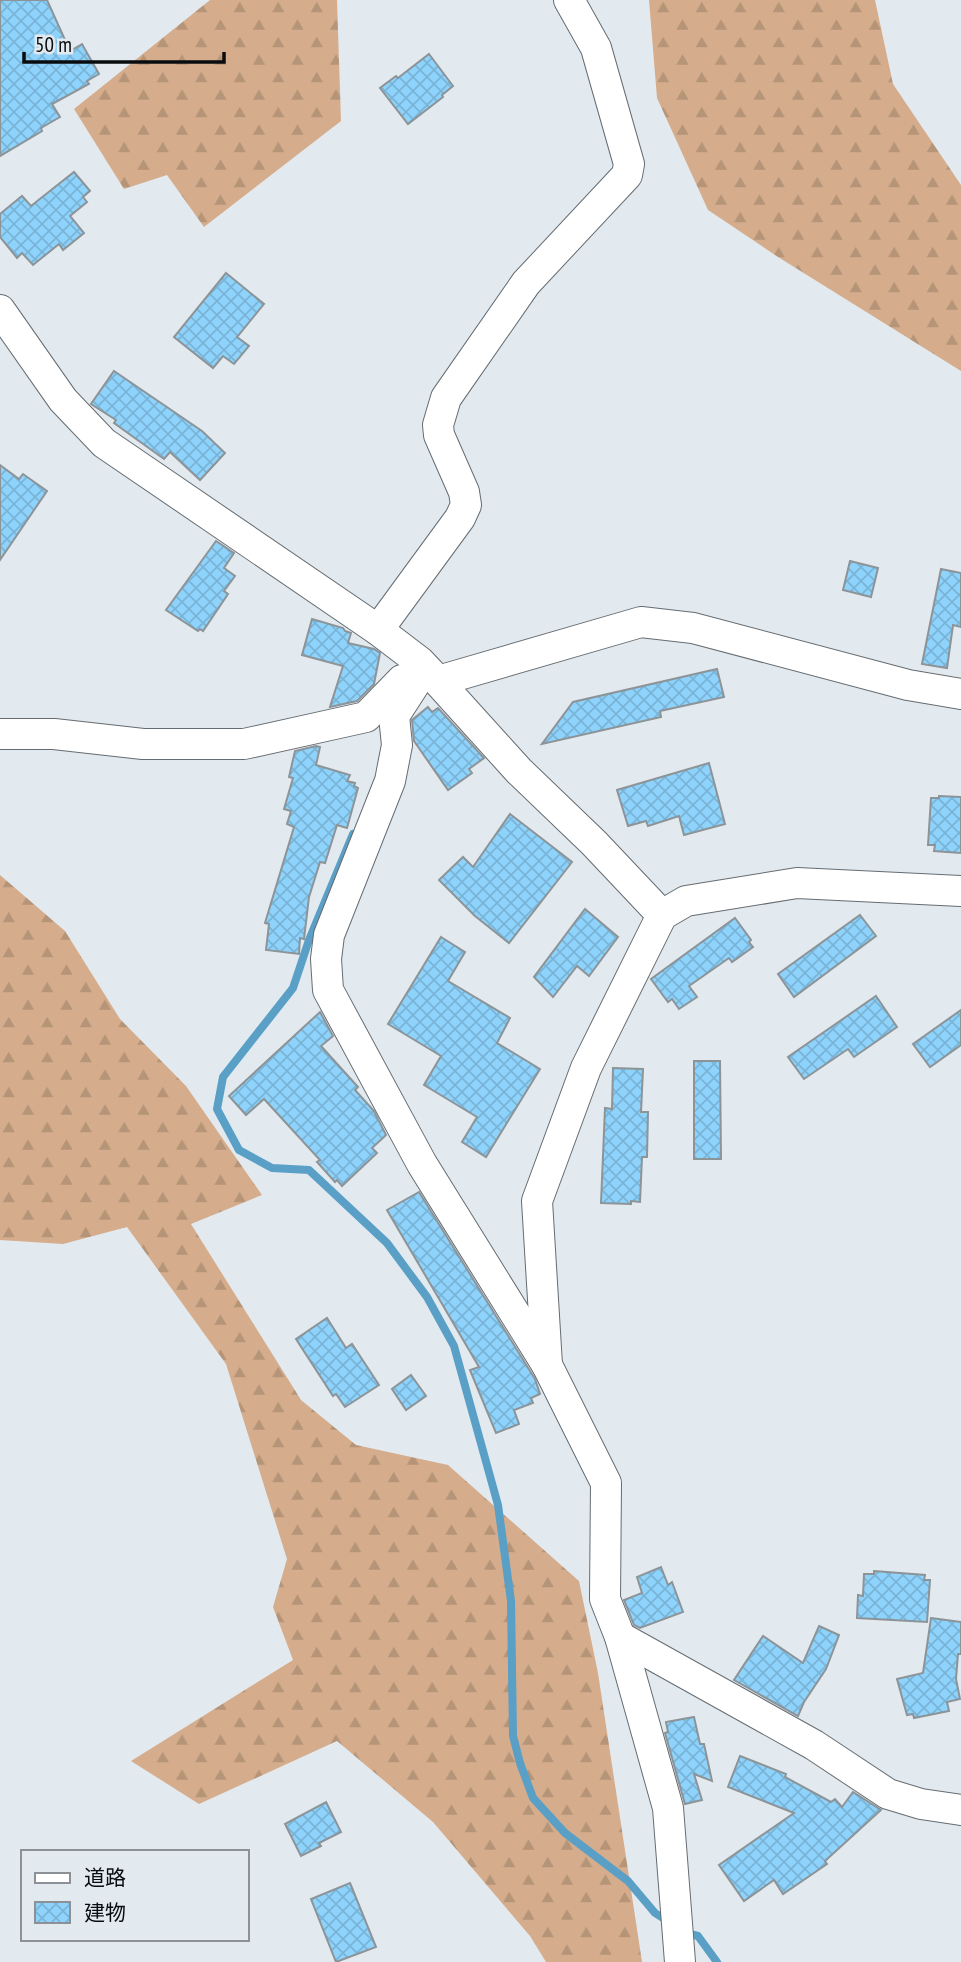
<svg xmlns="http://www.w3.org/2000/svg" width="961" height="1962" viewBox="0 0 961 1962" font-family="'PT Sans Narrow','Noto Sans JP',sans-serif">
	<defs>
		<pattern id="forest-firs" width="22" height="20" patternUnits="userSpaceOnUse" patternTransform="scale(1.75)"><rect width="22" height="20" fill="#d5ad8c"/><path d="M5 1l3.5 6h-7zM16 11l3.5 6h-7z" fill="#b69478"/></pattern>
		<pattern id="building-cross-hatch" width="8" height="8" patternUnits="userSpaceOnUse" patternTransform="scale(1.75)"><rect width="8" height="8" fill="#8ed3fc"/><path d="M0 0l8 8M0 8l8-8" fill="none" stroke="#79b4d7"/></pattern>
	</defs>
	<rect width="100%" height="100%" fill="#e2eaf0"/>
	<!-- forest -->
	<g fill="url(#forest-firs)">
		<polygon points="210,0 337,0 341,121 204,227 167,175 124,189 74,109"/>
		<polygon points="649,0 875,0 893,84 961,185 961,371 778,257 708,210 657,98"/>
		<polygon points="0,875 65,931 120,1019 186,1086 262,1195 191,1224 301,1400 356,1445 448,1465 579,1581 598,1673 642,1962 546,1962 530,1936 433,1822 337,1741 199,1804 131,1761 293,1660 273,1607 287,1559 226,1364 127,1227 63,1244 0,1240"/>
	</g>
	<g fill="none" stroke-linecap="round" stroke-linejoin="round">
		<!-- stream -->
		<g stroke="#5a9fc6" stroke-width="8">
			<polyline points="353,834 309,940 293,988 223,1077 217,1109 239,1150 272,1168 309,1170 387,1243 427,1297 454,1346 498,1505 511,1601 513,1736 520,1763 533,1798 565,1833 628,1881 655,1913 669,1922"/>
			<polyline points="686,1933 698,1936 717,1962"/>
		</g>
	</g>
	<!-- building -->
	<g fill="url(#building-cross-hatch)" stroke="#8c9498" stroke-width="2">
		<polygon points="0,0 47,0 70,51 82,44 99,74 87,81 89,84 52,104 60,117 41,128 42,131 0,156"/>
		<polygon points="429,54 453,86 442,95 443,97 408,124 380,88 396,76 398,78"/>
		<polygon points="74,172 90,191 83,197 87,202 70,216 84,233 63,250 59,244 33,265 22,253 17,258 0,237 0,214 22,196 31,206"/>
		<polygon points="226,273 264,304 237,337 249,346 234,364 223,356 213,368 174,337"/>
		<polygon points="114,371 202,431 225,453 200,480 170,452 164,459 114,423 116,420 91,404"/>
		<polygon points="0,465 19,479 23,474 47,491 0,560"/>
		<polygon points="216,541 234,553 224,568 235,576 224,591 228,594 203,631 200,629 198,631 166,610"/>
		<polygon points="850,561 878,568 871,597 843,590"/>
		<polygon points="941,569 961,573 961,627 953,625 947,668 922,664"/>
		<polygon points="312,619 343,628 345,631 351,633 348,643 374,649 380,653 374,684 357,701 330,707 343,666 302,655"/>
		<polygon points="717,669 724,697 660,711 661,717 542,744 573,702"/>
		<polygon points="428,707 432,712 438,708 484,758 469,769 472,773 448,790 414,741 412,720"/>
		<polygon points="316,746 320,747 316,765 350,775 347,781 355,783 354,786 358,788 347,828 337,825 325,863 320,862 309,897 304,939 300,938 299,954 266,950 269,924 265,923 294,827 287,824 291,811 284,809 293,778 289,777 295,751"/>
		<polygon points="709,763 725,824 684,835 679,816 648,826 646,821 628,826 617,790"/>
		<polygon points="939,796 961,797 961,853 934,851 935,845 928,845 931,798 939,798"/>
		<polygon points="510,814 572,862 509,943 475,916 439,880 463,857 473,867"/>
		<polygon points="585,909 618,937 589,976 577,966 553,997 534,977"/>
		<polygon points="860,915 876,936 794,997 778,974"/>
		<polygon points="735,918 751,940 749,942 753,947 732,962 729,958 689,986 697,997 679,1009 672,999 668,1002 651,979"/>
		<polygon points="441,937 465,952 448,981 510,1018 497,1043 540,1069 486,1157 462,1142 477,1117 424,1085 441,1056 388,1024"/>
		<polygon points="876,996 897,1027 854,1057 848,1049 804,1079 788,1057"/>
		<polygon points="961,1010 961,1045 930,1067 913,1044"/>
		<polygon points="320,1012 333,1036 321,1046 358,1087 355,1090 374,1111 386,1135 372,1148 377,1153 342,1186 337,1180 335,1182 317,1162 320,1160 264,1099 246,1115 229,1096"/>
		<polygon points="694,1061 720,1061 721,1159 694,1159"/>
		<polygon points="613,1068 643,1069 641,1112 648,1112 647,1157 642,1157 640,1202 631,1201 631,1204 601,1203 605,1108 612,1109"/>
		<polygon points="419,1192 535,1379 540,1394 531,1398 533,1403 514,1410 519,1424 496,1433 470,1370 479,1367 387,1210"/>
		<polygon points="327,1318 346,1348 352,1344 379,1385 345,1407 336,1394 333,1396 296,1339"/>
		<polygon points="411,1375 426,1396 406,1410 392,1389"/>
		<polygon points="661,1567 668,1585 672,1582 683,1612 640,1628 634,1625 624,1600 642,1593 637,1577"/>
		<polygon points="874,1571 925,1575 924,1580 930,1580 927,1622 857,1618 858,1595 863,1596 864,1574 874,1574"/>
		<polygon points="931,1618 961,1622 961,1654 958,1654 956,1679 960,1699 947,1702 949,1711 914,1718 913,1714 907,1715 897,1679 923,1673"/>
		<polygon points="819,1626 839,1635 826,1669 804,1702 798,1716 734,1680 763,1636 803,1663"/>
		<polygon points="694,1717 700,1744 704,1744 712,1781 694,1774 702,1800 685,1804 665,1733 668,1732 666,1722"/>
		<polygon points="740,1756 786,1774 785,1777 831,1802 835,1799 842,1807 853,1792 881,1810 825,1861 827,1864 783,1894 774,1880 744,1901 719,1865 794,1813 728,1787"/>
		<polygon points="326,1802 341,1832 319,1843 321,1846 301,1856 285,1824"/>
		<polygon points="350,1883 376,1947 336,1962 311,1899"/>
	</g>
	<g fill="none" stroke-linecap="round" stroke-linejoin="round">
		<defs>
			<g id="minor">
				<polyline points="0,310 63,400 104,443 378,630 420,662 438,681 641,622 693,628 908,685 961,694"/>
				<polyline points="378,630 460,518 466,505 464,492 439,435 438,425 446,398 526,283 627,175 629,164 596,48 569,0"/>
				<polyline points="425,668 394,716 397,745 390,781 329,935 326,959 328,990 422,1164 547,1365 606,1483 605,1599 620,1637 668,1808 680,1962"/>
				<polyline points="434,677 519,771 594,843 662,915"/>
				<polyline points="0,734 54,734 143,744 244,744 366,717 402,680"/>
				<polyline points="547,1365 537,1201 586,1068 662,915 686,901 797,883 961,891"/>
				<polyline points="620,1637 814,1745 888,1794 921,1804 961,1810"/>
			</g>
		</defs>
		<!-- minor casing -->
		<use href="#minor" stroke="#656c71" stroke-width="32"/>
		<!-- minor -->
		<use href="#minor" stroke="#fff" stroke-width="30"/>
	</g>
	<!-- legend -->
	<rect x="21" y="1850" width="228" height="91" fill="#e2eaf0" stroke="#8b9196" stroke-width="2"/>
	<rect x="35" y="1873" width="35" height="10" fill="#ffffff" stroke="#8b9196" stroke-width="2"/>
	<text x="84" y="1885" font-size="21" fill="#090c0e">道路</text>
	<rect x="35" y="1902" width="35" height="21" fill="url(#building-cross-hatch)" stroke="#8b9196" stroke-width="2"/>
	<text x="84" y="1920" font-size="21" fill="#090c0e">建物</text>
	<!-- scale -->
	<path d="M24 52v10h200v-10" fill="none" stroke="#090c0e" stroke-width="3.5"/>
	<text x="35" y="52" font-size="21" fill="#090c0e" stroke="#e2eaf0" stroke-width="5" paint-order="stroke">50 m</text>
</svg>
